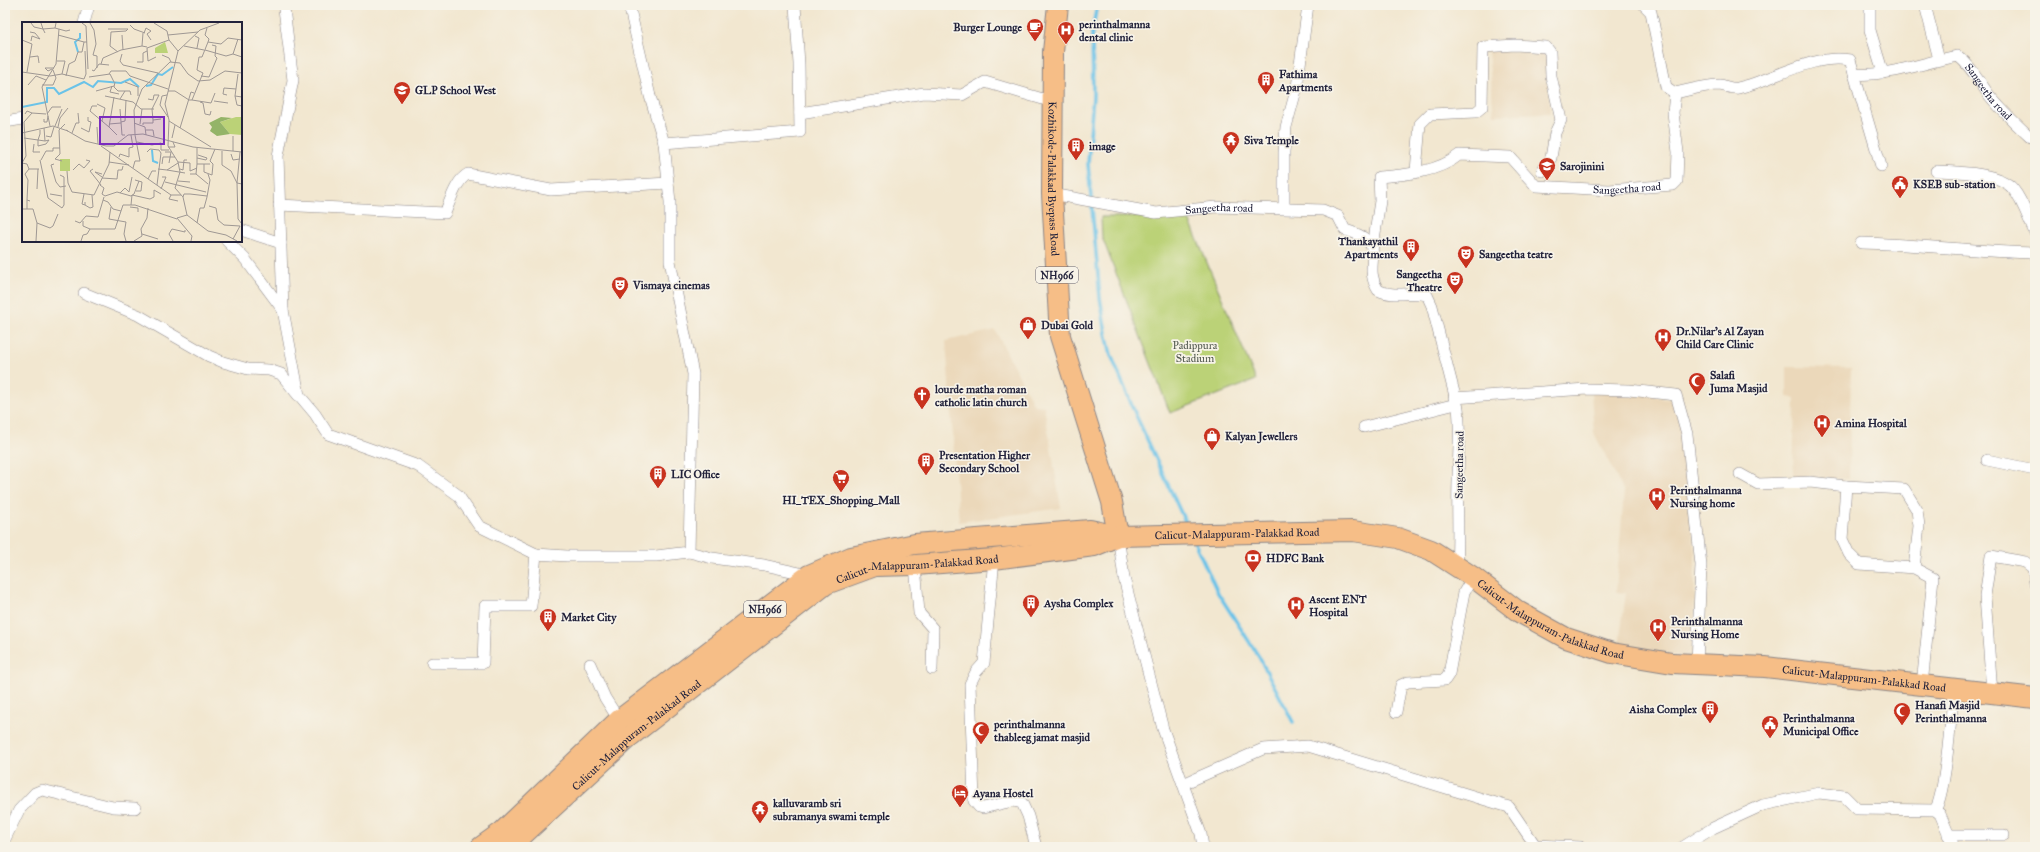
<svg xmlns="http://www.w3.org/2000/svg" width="2040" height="852" viewBox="0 0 2040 852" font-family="'IM FELL Great Primer',serif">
	<rect width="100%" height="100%" fill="#f7f3e8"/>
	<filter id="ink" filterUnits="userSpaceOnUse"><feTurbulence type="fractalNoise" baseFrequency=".025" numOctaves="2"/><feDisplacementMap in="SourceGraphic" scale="8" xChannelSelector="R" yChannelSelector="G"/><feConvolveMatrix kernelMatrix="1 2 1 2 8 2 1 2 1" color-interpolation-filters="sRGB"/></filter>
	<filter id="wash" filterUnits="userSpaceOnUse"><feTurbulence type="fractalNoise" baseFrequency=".012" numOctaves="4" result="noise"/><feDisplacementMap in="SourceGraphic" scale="16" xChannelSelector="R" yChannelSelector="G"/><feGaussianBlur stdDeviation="0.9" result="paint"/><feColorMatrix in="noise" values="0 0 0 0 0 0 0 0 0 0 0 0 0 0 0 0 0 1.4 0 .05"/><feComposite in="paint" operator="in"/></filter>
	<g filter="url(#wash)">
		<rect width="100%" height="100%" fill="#f2e7d0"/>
		<!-- built -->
		<g fill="#ebd8ba">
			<polygon points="1488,49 1548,55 1550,113 1494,115"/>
			<polygon points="995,330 1034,405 1044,406 1061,508 959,522 946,341"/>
			<polygon points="1787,367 1851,368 1849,479 1793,478 1795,398 1787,397"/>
			<polygon points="1591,392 1648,394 1665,399 1675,400 1686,435 1695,558 1694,659 1619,645 1626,593 1616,592 1624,492 1594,433"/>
		</g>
		<!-- green -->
		<polygon fill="#bbd277" stroke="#6e7a59" points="1101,217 1188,217 1256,380 1170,413 1102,237"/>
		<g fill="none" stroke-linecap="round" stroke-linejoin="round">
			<!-- stream -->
			<g stroke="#6bc3e8" stroke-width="3.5">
				<polyline points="1097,5 1092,32 1093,95 1088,164 1100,297 1106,333 1111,355 1135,413 1188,528"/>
				<polyline points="1194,541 1218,593 1259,657 1293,722"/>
			</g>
		</g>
	</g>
	<g filter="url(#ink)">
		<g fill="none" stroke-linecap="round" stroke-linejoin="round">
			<defs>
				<g id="street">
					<polyline points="285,5 284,9 293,80 278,156 283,310 299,395 315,414 328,434 418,466 458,495 479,526 536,554"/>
					<polyline points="629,5 650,96 664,143"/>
					<polyline points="795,5 799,64 800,132 664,143 670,202 670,261 693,374 689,552 712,558 764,565 809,575"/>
					<polyline points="1644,5 1651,12 1666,87 1675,93"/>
					<polyline points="1870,5 1870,30 1883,73"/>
					<polyline points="1925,5 1939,59"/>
					<polyline points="84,23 89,5"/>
					<path id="s1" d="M1854,74C1889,77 1924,62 1958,56C1971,66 1979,81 1989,95C2001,110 2016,124 2030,137L2035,136"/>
					<path d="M1675,93C1689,90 1705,85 1720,85C1726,86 1732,89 1738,88C1772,81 1813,53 1850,60L1881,166"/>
					<polyline points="800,113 924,93 962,95 985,82 1053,102"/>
					<polyline points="5,122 23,119"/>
					<polyline points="1416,171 1420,124 1430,114 1476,112 1482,107 1483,47 1515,45 1546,47 1550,52 1551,76 1561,120 1555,133 1551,158 1542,171"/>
					<path d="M1936,171C1956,172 1999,172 2013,189C2023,201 2028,218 2035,233"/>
					<path id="s2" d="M1052,194L1156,213L1216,207L1323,210L1338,216L1345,230C1393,243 1360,262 1378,290C1393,298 1411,291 1427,295L1432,306L1458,408C1461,432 1458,456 1458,481C1457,510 1459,538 1457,567"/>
					<path d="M279,205L445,213C450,202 456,180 468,174L551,190L668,183"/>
					<polyline points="1284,208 1284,152 1286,127 1297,87 1308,5"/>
					<polyline points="241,230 281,243"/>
					<polyline points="227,241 245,259 283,310"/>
					<path d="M1861,243C1919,244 1977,252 2035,253"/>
					<path id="s3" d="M1373,246L1380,201L1379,177C1405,175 1439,172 1459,155L1510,157L1536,186L1609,190L1673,185L1677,181L1678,152L1673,113L1675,93"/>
					<polyline points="84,293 138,315 209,356 223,362 248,369 269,370 281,374 298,395"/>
					<polyline points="1454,398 1587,389 1629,390 1676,395 1687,434 1701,565 1697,664"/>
					<polyline points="1364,427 1456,404"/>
					<polyline points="1987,460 2035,470"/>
					<polyline points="1740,474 1758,484 1810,482 1846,486"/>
					<polyline points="1118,536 1124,578 1163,729 1201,834 1203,847"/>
					<polyline points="994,559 984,663 976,672 970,684 974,801 979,807 983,808 1013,801 1022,803 1028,816 1036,847"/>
					<polyline points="915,565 919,613 933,629 932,669"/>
					<polyline points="1914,568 1919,526 1917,510 1904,489 1846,486 1842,539 1849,554 1859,564 1914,568 1933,578 1922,685"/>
					<polyline points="432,663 483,663 485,606 531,606 536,554 567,556 656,556 689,552"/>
					<polyline points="590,664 605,698 619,720"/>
					<polyline points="1992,693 1985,596 1991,556 2025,562 2033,568 2035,583"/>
					<polyline points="1396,712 1401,685 1408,682 1445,680 1449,674 1464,592 1473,577"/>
					<polyline points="1183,784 1263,749 1308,746 1509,807 1535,845 1581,847"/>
					<path d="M1935,810C1946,794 1951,713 1954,689"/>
					<polyline points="1948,835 2004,835"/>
					<polyline points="5,839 19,810 35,793 42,790 113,807 135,808"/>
					<polyline points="1683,847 1713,828 1763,805 1819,793 1844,796 1857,809 1935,810 1940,814 1954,847"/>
				</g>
				<g id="highway">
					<path id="s4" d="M1058,5L1053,52L1052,194L1060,336L1112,502L1118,536"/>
					<polyline points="481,847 502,832 619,720 809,575 851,557 915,544 1090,530 1118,536"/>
					<path id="s5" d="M506,847L524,834L629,737L826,584L875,566L915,565L994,559L1094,546L1118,536L1353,531L1398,538L1431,550L1473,577L1519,612L1566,638L1612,653L1672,663L1765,667L2035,698"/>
				</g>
			</defs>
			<!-- street casing -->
			<use href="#street" stroke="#8a8486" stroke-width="12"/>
			<!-- highway casing -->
			<use href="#highway" stroke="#8a8486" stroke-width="22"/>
			<!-- street -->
			<use href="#street" stroke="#fff" stroke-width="11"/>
			<!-- highway -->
			<use href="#highway" stroke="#f6be87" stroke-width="20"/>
		</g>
	</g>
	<!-- icons -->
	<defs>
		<symbol id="cafe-pin" viewBox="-11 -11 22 30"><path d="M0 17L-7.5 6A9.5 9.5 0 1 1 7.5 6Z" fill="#c8321e" stroke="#f7f3e8"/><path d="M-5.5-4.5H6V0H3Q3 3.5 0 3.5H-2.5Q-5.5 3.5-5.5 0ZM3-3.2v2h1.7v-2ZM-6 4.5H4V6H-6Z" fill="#fff"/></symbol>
		<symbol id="hospital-pin" viewBox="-11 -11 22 30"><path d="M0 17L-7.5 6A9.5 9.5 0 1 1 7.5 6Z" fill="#c8321e" stroke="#f7f3e8"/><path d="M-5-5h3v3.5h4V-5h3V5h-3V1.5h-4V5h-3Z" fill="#fff"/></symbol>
		<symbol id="building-pin" viewBox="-11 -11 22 30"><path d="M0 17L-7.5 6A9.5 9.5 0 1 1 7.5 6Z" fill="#c8321e" stroke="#f7f3e8"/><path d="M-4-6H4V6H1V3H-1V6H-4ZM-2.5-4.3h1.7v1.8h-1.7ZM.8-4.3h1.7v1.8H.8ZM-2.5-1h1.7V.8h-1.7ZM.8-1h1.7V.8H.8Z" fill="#fff"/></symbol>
		<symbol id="school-pin" viewBox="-11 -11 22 30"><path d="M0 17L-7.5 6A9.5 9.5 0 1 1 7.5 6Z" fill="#c8321e" stroke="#f7f3e8"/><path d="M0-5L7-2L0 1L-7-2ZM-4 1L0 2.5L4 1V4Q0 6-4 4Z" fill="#fff"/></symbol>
		<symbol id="temple-pin" viewBox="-11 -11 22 30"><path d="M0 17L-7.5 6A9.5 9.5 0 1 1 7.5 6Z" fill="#c8321e" stroke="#f7f3e8"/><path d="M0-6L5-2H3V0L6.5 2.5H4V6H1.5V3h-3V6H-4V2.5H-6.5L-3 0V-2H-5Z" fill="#fff"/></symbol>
		<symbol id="civic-pin" viewBox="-11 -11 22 30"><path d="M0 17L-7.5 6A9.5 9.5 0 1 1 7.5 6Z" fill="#c8321e" stroke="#f7f3e8"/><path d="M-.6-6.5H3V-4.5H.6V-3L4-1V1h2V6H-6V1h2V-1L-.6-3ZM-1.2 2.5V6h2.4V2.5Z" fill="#fff"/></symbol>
		<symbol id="theatre-pin" viewBox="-11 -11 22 30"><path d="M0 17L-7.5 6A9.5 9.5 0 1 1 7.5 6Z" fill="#c8321e" stroke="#f7f3e8"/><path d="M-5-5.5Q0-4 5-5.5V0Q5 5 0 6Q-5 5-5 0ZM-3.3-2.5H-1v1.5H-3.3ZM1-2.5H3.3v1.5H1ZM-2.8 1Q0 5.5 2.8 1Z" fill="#fff"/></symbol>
		<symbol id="shop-pin" viewBox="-11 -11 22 30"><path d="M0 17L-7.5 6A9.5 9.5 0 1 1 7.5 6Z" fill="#c8321e" stroke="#f7f3e8"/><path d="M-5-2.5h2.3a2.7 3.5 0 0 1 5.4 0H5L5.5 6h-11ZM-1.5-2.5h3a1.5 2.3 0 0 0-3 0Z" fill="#fff"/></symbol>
		<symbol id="mosque-pin" viewBox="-11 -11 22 30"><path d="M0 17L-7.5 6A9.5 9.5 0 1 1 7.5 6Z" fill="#c8321e" stroke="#f7f3e8"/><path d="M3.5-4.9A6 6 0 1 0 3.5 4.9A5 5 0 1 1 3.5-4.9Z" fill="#fff"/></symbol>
		<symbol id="church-pin" viewBox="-11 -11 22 30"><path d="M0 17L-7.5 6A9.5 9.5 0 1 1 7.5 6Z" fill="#c8321e" stroke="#f7f3e8"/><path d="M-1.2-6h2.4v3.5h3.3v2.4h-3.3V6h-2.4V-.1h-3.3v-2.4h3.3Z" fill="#fff"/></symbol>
		<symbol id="supermarket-pin" viewBox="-11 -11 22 30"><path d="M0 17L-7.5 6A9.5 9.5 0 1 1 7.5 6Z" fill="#c8321e" stroke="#f7f3e8"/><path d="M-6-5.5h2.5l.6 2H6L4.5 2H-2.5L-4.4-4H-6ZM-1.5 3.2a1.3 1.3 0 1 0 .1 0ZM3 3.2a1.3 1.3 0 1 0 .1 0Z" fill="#fff"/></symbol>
		<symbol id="bank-pin" viewBox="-11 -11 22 30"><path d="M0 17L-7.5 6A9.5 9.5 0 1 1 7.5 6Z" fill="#c8321e" stroke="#f7f3e8"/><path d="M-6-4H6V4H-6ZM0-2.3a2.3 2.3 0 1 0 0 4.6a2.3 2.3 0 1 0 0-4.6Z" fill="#fff"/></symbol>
		<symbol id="hotel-pin" viewBox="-11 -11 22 30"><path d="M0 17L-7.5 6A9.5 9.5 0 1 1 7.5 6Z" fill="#c8321e" stroke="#f7f3e8"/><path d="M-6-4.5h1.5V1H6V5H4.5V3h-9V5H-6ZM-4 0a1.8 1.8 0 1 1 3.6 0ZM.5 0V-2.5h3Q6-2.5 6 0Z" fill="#fff"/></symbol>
	</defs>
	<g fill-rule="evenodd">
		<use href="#cafe-pin" x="1025" y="17" width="20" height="27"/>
		<use href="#hospital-pin" x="1056" y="20" width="20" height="27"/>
		<use href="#building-pin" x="1256" y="70" width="20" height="27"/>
		<use href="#school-pin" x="392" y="80" width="20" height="27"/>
		<use href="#temple-pin" x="1221" y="130" width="20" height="27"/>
		<use href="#building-pin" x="1066" y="136" width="20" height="27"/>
		<use href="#school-pin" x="1537" y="156" width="20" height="27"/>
		<use href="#civic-pin" x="1890" y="174" width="20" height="27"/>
		<use href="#building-pin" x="1401" y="237" width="20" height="27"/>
		<use href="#theatre-pin" x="1456" y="244" width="20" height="27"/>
		<use href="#theatre-pin" x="1445" y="270" width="20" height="27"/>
		<use href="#theatre-pin" x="610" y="275" width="20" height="27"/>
		<use href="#shop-pin" x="1018" y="315" width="20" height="27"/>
		<use href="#hospital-pin" x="1653" y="327" width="20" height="27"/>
		<use href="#mosque-pin" x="1687" y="371" width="20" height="27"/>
		<use href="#church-pin" x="912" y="385" width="20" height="27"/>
		<use href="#hospital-pin" x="1812" y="413" width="20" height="27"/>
		<use href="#shop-pin" x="1202" y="426" width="20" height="27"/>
		<use href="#building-pin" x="916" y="451" width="20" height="27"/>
		<use href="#building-pin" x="648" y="464" width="20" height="27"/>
		<use href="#supermarket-pin" x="831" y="468" width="20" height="27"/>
		<use href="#hospital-pin" x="1647" y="486" width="20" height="27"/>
		<use href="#bank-pin" x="1243" y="548" width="20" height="27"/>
		<use href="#building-pin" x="1021" y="593" width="20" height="27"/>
		<use href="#hospital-pin" x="1286" y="595" width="20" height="27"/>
		<use href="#building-pin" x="538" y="607" width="20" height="27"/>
		<use href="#hospital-pin" x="1648" y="617" width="20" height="27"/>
		<use href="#building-pin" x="1700" y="699" width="20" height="27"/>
		<use href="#mosque-pin" x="1892" y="701" width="20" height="27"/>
		<use href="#civic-pin" x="1760" y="714" width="20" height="27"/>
		<use href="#mosque-pin" x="971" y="720" width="20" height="27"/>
		<use href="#hotel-pin" x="950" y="783" width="20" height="27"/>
		<use href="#temple-pin" x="750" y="799" width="20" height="27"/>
	</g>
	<g text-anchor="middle" stroke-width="3.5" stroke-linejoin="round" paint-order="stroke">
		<!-- shield labels -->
		<g fill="#f7f3e8" stroke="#62616f" stroke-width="1">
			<rect x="1036" y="267" width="42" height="16" rx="3"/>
			<rect x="744" y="601" width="42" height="16" rx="3"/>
		</g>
		<g font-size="10" font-weight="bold" fill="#22223b">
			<text x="1057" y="279">NH966</text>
			<text x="765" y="613">NH966</text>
		</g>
		<!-- poi labels -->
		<g font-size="11" font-weight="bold" fill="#22223b" stroke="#f7f3e8" text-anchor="start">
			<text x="1079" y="28">perinthalmanna<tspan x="1079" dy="13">dental clinic</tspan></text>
			<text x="1022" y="31" text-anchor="end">Burger Lounge</text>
			<text x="1279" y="78">Fathima<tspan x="1279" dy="13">Apartments</tspan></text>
			<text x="415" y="94">GLP School West</text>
			<text x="1244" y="144">Siva Temple</text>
			<text x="1089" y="150">image</text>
			<text x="1560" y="170">Sarojinini</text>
			<text x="1913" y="188">KSEB sub-station</text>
			<text x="1398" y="245" text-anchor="end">Thankayathil<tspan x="1398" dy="13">Apartments</tspan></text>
			<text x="1479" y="258">Sangeetha teatre</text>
			<text x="1442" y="278" text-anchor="end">Sangeetha<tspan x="1442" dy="13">Theatre</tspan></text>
			<text x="633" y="289">Vismaya cinemas</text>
			<text x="1041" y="329">Dubai Gold</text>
			<text x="1676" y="335">Dr.Nilar's Al Zayan<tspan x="1676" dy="13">Child Care Clinic</tspan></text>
			<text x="1710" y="379">Salafi<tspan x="1710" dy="13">Juma Masjid</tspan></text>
			<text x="935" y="393">lourde matha roman<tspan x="935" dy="13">catholic latin church</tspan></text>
			<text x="1835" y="427">Amina Hospital</text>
			<text x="1225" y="440">Kalyan Jewellers</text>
			<text x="939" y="459">Presentation Higher<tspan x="939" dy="13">Secondary School</tspan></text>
			<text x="671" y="478">LIC Office</text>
			<text x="1670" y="494">Perinthalmanna<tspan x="1670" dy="13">Nursing home</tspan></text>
			<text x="841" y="504" text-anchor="middle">HI_TEX_Shopping_Mall</text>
			<text x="1266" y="562">HDFC Bank</text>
			<text x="1309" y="603">Ascent ENT<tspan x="1309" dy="13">Hospital</tspan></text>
			<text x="1044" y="607">Aysha Complex</text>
			<text x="561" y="621">Market City</text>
			<text x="1671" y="625">Perinthalmanna<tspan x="1671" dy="13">Nursing Home</tspan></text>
			<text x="1915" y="709">Hanafi Masjid<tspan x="1915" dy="13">Perinthalmanna</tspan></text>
			<text x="1697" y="713" text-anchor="end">Aisha Complex</text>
			<text x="1783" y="722">Perinthalmanna<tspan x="1783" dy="13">Municipal Office</tspan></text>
			<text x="994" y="728">perinthalmanna<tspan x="994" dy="13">thableeg jamat masjid</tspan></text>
			<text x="973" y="797">Ayana Hostel</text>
			<text x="773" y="807">kalluvaramb sri<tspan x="773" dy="13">subramanya swami temple</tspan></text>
		</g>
		<!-- street labels -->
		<g font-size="11" fill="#22223b" stroke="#f7f3e8">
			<text dy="4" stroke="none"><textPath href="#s1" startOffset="153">Sangeetha road</textPath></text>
			<text dy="4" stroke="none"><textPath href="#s4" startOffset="174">Kozhikode-Palakkad Byepass Road</textPath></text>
			<text dy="4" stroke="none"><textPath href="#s3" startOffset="335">Sangeetha road</textPath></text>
			<text dy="4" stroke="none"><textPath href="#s2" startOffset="169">Sangeetha road</textPath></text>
			<text transform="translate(1459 465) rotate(-89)" y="4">Sangeetha road</text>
			<text dy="4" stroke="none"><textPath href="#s5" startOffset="832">Calicut-Malappuram-Palakkad Road</textPath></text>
			<text dy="4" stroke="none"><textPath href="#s5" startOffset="508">Calicut-Malappuram-Palakkad Road</textPath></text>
			<text dy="4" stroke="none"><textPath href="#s5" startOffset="1168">Calicut-Malappuram-Palakkad Road</textPath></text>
			<text dy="4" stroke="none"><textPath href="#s5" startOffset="1492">Calicut-Malappuram-Palakkad Road</textPath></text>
			<text dy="4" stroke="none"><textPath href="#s5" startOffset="172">Calicut-Malappuram-Palakkad Road</textPath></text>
		</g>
		<!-- park labels -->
		<g font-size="11" fill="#50574d" stroke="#f7f3e8">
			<text x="1195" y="349">Padippura<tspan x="1195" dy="13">Stadium</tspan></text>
		</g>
	</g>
	<!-- overview -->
	<g transform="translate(22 22)">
		<rect width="220" height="220" fill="#f2e7d0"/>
		<path d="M143,20L146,31H133V26ZM214,95H220V113L208,112L198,100ZM38,137H48V149H38Z" fill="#bbd277"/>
		<path d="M199,95L210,96L198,100L208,112L195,114L188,109L190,105L187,101Z" fill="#94b468"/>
		<path fill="none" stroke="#6bc3e8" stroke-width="2" d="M56,30L53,20L58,16V11M124,64L129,63L136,52L140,53L151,45M0,85L25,80V66H32L37,72L62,60L71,65L76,59L99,61L108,57L117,65M130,128L131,139L136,141"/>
		<path fill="none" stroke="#9f9894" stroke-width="1" d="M9,1L12,5L21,7L23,11M19,1L21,7L33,6M34,1L33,6L44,9L48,8M60,1L64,4L66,47M68,1L72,8L74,22L71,33L75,34V46M132,1L145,9L147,18L156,29L143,82L147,98L146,124L156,140L158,150L153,166L161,175L165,193M108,3L112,7L123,11M185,6L183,13L187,17L186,20M86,7H106L104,9L89,10L88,24L96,30M8,10L13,11L18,17L10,14L9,19M121,11L120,24L125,25M122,11L124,6L129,9L125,12L129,18M36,13L62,20M100,13L101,28M146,13L176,10M173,14L177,16L175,26M216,17L211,32L220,35M0,18L10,22L5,50M162,24L182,28M183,28L204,34L211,32M156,29L178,8L197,1M100,32L98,39L101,43L136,51M140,33L147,36L149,40M8,35L16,34L17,41M134,35L126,39L125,26L147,18M35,39H43L40,52M115,40H121V31L125,29M79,42L81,36L99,28L120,24M30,47L26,49L23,46H32M70,48L72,49L77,42L87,43M0,50L28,54L40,52L62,57L64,52L63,29M87,52L89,49H104L108,54L146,67M44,54L47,42L53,39L56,30H60L62,20H65M179,54L187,55L195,36L193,34L194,24L190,23M67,55L88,52L92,60M93,60L92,65L96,69H103M103,60L116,65V74M6,63L14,54L24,58M20,63H31L34,56L31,48M90,64L88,70L97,72M74,69L92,64M146,69H153L167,78M145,73L140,74L138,83L146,95M205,73L201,72L202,66L214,67M83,74L111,80L119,87H132M213,74L216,52M92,75L87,105L95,113M220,75L213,74L215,83L220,84M98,77L103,69H108L109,73M126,77L131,78L132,73H137L130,87L131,98M167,78H170L181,51L175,48L177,35H180L186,20L199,22L206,16L220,18M170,78L189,81L193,71M192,79L206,81M178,80L181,81L183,92L188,93L189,89M75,82L83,86L80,99M75,84H70L68,89L87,105M98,87L99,100M10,91L24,92M25,92L30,85H39M22,97V100H25L26,94M147,99L189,125M112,101L123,105L124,113M87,102L99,101M118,102L120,87M121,103V101H131V98L139,97M28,104L20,65L34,42L37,7M33,104L40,87M36,105L38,96L46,86M75,105L76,122M22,106L23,119M59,106L67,110L69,100L66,99V95M158,106L169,70L172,71M44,108L63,119L84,124H92L106,113L121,112L171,125L220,130M124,108H131L132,114M0,111L31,104L46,109M50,111L54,101H57L56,91M113,112L112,88L120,67L148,40L158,41L166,52L176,59L188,58L203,49L220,51M103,113H100L99,100L103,99L104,78M24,114L29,115L32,105M2,116L23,119L27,118L24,122L16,124V118L18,112V108M150,116L153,103M115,120L130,123L139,121V128H147M12,122L11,130H18M79,124L149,173H159M146,125H153L151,120M175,126V136L184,138L185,136L176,133M200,129V143L209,149L215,161L216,197L220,202M211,129V114M125,130L128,127L137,128M143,130H149L147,141M218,130L215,161L220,162M209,132L211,138L218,137M97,135L98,132L107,135V126L111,125L109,113M175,136V142H188M18,138L26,176L40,186L42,183V155L38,153M19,138L24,129H31V126H38M40,139L33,137L38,132L37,108L43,102M87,140L107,143M156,140L168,141V149L175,146M0,141L4,134L2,100L10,91L5,89L3,92M0,141L5,142L7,147H17M32,142L29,143L34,160L38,165L44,164M140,142L141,135H153M182,142V150L190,153L191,142L188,139L193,127M111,146L113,139H118L113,113M71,147L68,149L79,163M136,147L145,148L156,141M158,147L161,148L162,138H165M51,148L57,142L62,146L68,139L64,138M145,148L163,151M45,149L46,161L50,170L72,173L87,142L88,130M80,152L73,150L80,155M168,152H174L175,142M174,152L186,162M80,156L95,157L96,148H100L101,144M126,157L130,149H134M113,158L120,160L119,169H114M156,159L168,160M143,160L184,170M78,163L82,166L80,172L83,174L95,170L109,174L112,172L117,159M135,163L139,131L137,128M15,167L16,147M139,167L144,155H140M98,171L103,166L107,170L110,155M28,172L40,174M62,172L60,182L63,183M149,173L147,177L156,179M161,175L162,172H168L185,174M5,178L6,158L3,152L7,147M81,178L86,180L91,187L99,189M63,180V183L68,186L71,185L70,173M109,183L110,173L128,177L132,175V168L139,172M187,184L194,186L196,198L202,203L218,204M89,185L87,197L104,200L102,212L104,219M108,185L116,186V190M0,187H11L15,201L28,206L31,204L36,192M5,187V178L8,179M165,193L186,209L204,213L215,219M165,193L155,196L170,214L169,219M53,199L58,201L64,194L76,195L82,175M61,199V204L68,207M175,201L178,186H182L185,175L188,158L186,152M120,212L136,217M211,217L218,204M14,219L15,201M59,219L61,213L65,212L68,207H93L101,183H113L155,197M112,219L120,214L119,207L125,196L126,186M151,219L147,212L150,207L163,210V208"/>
		<path fill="#7b2cbf" fill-opacity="0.15" stroke="#7b2cbf" stroke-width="2" d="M78,95H142V122H78Z"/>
		<rect width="220" height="220" fill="none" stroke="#22223b" stroke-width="2"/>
	</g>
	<!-- margin -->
	<rect width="2040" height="852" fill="none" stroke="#f7f3e8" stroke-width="20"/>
</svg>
